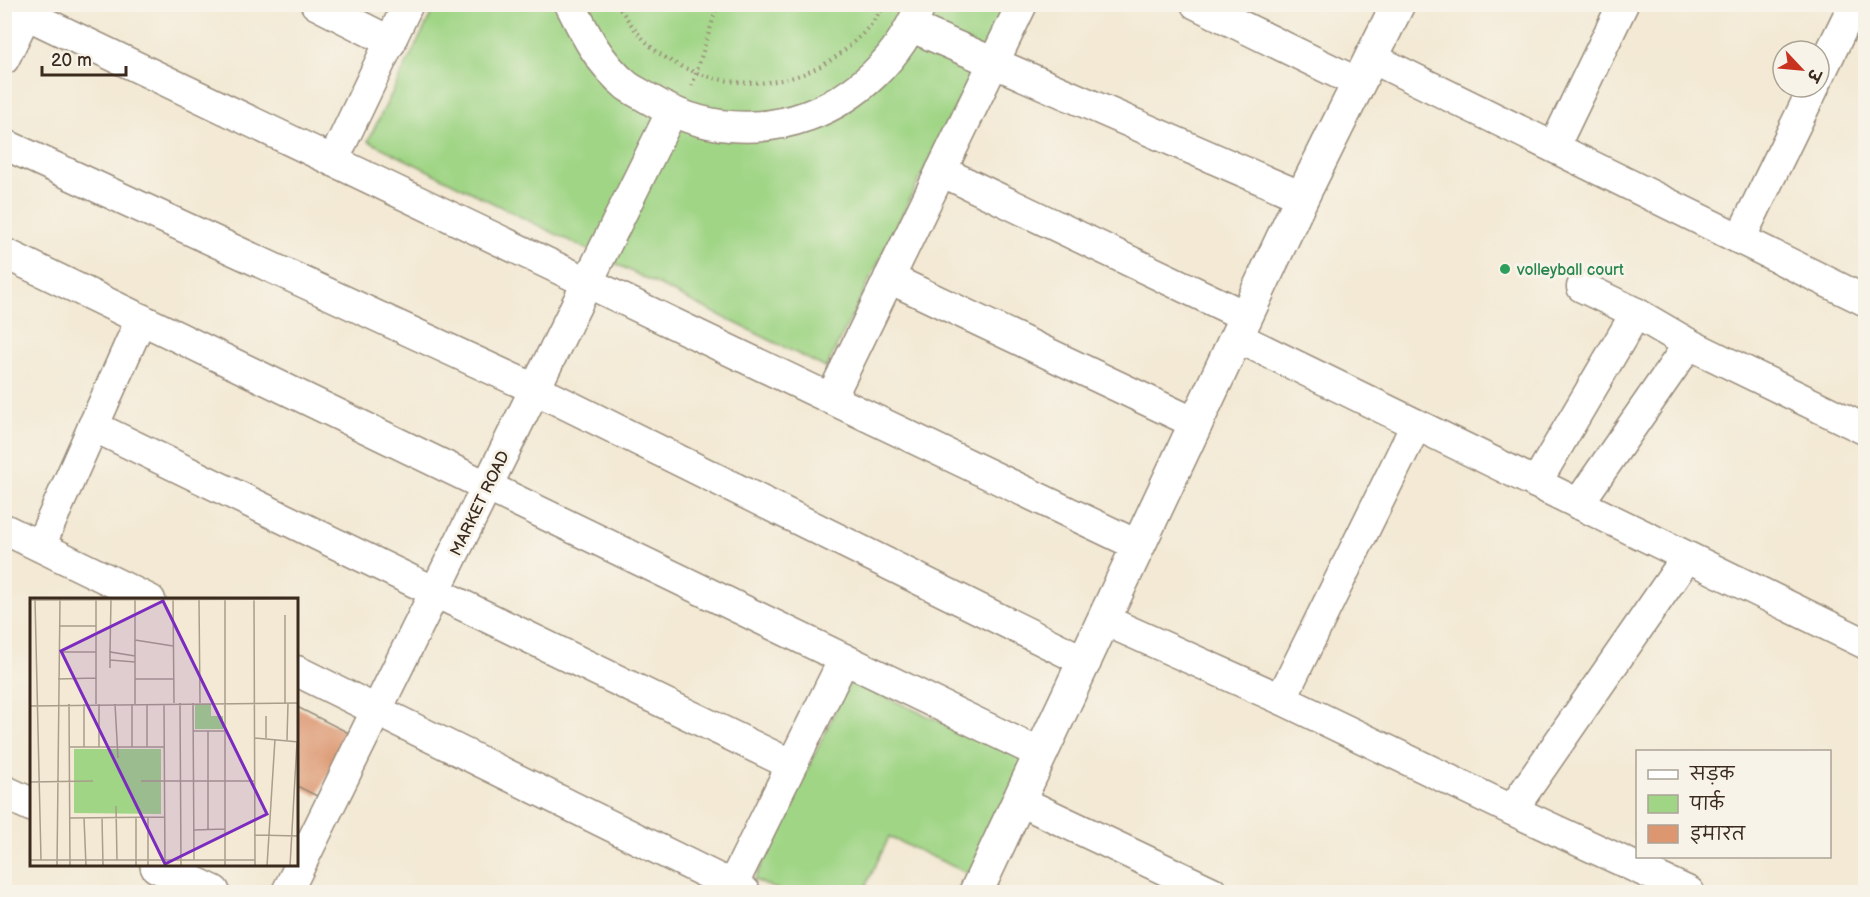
<svg xmlns="http://www.w3.org/2000/svg" width="1870" height="897" viewBox="0 0 1870 897" font-family="'Balsamiq Sans','Playpen Sans Deva',sans-serif">
	<rect width="100%" height="100%" fill="#f7f3e8"/>
	<filter id="ink" filterUnits="userSpaceOnUse"><feTurbulence type="fractalNoise" baseFrequency=".0167" numOctaves="2"/><feDisplacementMap in="SourceGraphic" scale="12" xChannelSelector="R" yChannelSelector="G"/><feConvolveMatrix kernelMatrix="1 2 1 2 8 2 1 2 1" color-interpolation-filters="sRGB"/></filter>
	<filter id="wash" filterUnits="userSpaceOnUse"><feTurbulence type="fractalNoise" baseFrequency=".008" numOctaves="4" result="noise"/><feDisplacementMap in="SourceGraphic" scale="24" xChannelSelector="R" yChannelSelector="G"/><feGaussianBlur stdDeviation="1.35" result="paint"/><feColorMatrix in="noise" values="0 0 0 0 0 0 0 0 0 0 0 0 0 0 0 0 0 1.4 0 .05"/><feComposite in="paint" operator="in"/></filter>
	<g filter="url(#wash)">
		<rect width="100%" height="100%" fill="#f3e9d4"/>
		<!-- green -->
		<g fill="#a0d586" stroke="#6e8052" stroke-width="1.5">
			<polygon points="436,5 1006,5 826,368 368,141"/>
			<polygon points="850,681 1028,761 974,876 889,837 863,892 783,892 754,880"/>
		</g>
		<g id="blocks">
			<!-- building -->
			<polygon fill="#dc9670" points="297,707 349,733 317,796 297,786"/>
		</g>
	</g>
	<g filter="url(#ink)">
		<use href="#blocks" fill-opacity="0" stroke="#978a79" stroke-width="1.5"/>
		<g fill="none" stroke-linecap="round" stroke-linejoin="round">
			<defs>
				<g id="minor">
					<polyline points="5,4 1139,546"/>
					<polyline points="316,4 391,42"/>
					<path d="M570,4C585,34 600,64 627,86C634,91 643,95 651,100C752,161 878,113 921,4"/>
					<polyline points="1196,4 1358,83"/>
					<polyline points="912,27 1302,197"/>
					<polyline points="1372,58 1866,301"/>
					<polyline points="4,59 31,4"/>
					<polyline points="1819,76 1854,4"/>
					<polyline points="4,144 535,389 1086,662"/>
					<polyline points="1554,147 1623,4"/>
					<polyline points="333,161 408,4"/>
					<polyline points="941,171 1247,317"/>
					<polyline points="1740,239 1814,87"/>
					<polyline points="4,253 1041,754"/>
					<polyline points="889,278 1197,424"/>
					<polyline points="1237,337 1866,644"/>
					<polyline points="1689,344 1866,430"/>
					<polyline points="831,398 1022,4"/>
					<polyline points="93,426 790,764"/>
					<polyline points="1536,483 1636,313"/>
					<polyline points="1578,504 1689,344 1636,313 1582,287"/>
					<polyline points="4,529 150,600"/>
					<polyline points="40,546 141,319"/>
					<polyline points="1104,620 1281,699 1512,810 1689,892"/>
					<polyline points="297,671 745,892"/>
					<polyline points="1281,699 1416,425"/>
					<polyline points="1020,801 1212,892"/>
					<polyline points="1512,810 1687,557"/>
					<polyline points="732,886 844,659"/>
					<polyline points="287,892 671,113"/>
				</g>
				<g id="tertiary">
					<polyline points="4,792 32,805"/>
					<polyline points="157,866 213,892"/>
					<polyline points="976,892 1302,197 1398,4"/>
				</g>
			</defs>
			<!-- minor casing -->
			<use href="#minor" stroke="#978a79" stroke-width="33"/>
			<!-- tertiary casing -->
			<use href="#tertiary" stroke="#978a79" stroke-width="36"/>
			<!-- path -->
			<g stroke="#978a79" stroke-width="4" stroke-dasharray="1.5 4.5" stroke-linecap="butt">
				<path d="M617,4C631,25 645,45 666,58C720,91 791,93 842,52C858,39 875,24 883,4"/>
				<polyline points="872,4 883,11"/>
				<polyline points="692,86 718,4"/>
			</g>
			<!-- minor -->
			<use href="#minor" stroke="#fff" stroke-width="30"/>
			<!-- tertiary -->
			<use href="#tertiary" stroke="#fff" stroke-width="33"/>
		</g>
	</g>
	<!-- markers -->
	<circle fill="#2e9e5b" stroke="#f7f3e8" stroke-width="2" cx="1505" cy="269" r="6"/>
	<g text-anchor="middle" stroke-width="6" stroke-linejoin="round" paint-order="stroke">
		<!-- leisure labels -->
		<g font-size="16" fill="#27864d" stroke="#f7f3e8" text-anchor="start">
			<text x="1517" y="275">volleyball court</text>
		</g>
		<!-- street labels -->
		<g font-size="16" fill="#3b2a1e" stroke="#f7f3e8">
			<text transform="translate(479 503) rotate(-64)" y="6">MARKET ROAD</text>
		</g>
	</g>
	<!-- overview -->
	<g transform="translate(30 598)">
		<rect width="268" height="268" fill="#f3e9d4"/>
		<path d="M165,106H181V118H193V131H165ZM44,151H131V216L44,215Z" fill="#a0d586"/>
		<path fill="none" stroke="#a99d8b" stroke-width="1.5" d="M5,1L11,262M143,1L144,105M169,1L170,105M224,1L225,268M0,2L269,1M255,17V105M29,28H66M105,42L143,48M29,54H66M80,54L81,1M80,62L105,64M80,70V54L105,58M28,81L66,80M105,81H144M150,105L151,268M163,105L164,262M39,106L40,268M54,106V149M66,106V1M69,106V149M85,106L88,160M102,106V149M105,106V1M117,106V149M134,106L135,268M0,108L269,105M163,133H195M178,133V231M225,140L269,144M236,140V118M257,142L258,105M39,149H134M111,183H225M0,184L63,183M86,208L87,262M72,219L73,268M40,220L135,219M54,220L56,268M164,232L195,231M225,237L269,238M0,262H225M27,268L30,1M106,268V219M118,268V219M195,268V1M237,268L245,141M260,268L267,144"/>
		<path fill="#7b2cbf" fill-opacity="0.15" stroke="#7b2cbf" stroke-width="3" d="M133,3L237,216L135,266L31,53Z"/>
		<rect width="268" height="268" fill="none" stroke="#3b2a1e" stroke-width="3"/>
	</g>
	<!-- margin -->
	<rect width="1870" height="897" fill="none" stroke="#f7f3e8" stroke-width="24"/>
	<!-- legend -->
	<rect x="1636" y="750" width="195" height="108" fill="#f7f3e8" stroke="#aca397" stroke-width="1.5"/>
	<rect x="1648" y="770" width="30" height="9" fill="#ffffff" stroke="#aca397" stroke-width="1.5"/>
	<text x="1690" y="780" font-size="18" fill="#3b2a1e">सड़क</text>
	<rect x="1648" y="795" width="30" height="18" fill="#a0d586" stroke="#aca397" stroke-width="1.5"/>
	<text x="1690" y="810" font-size="18" fill="#3b2a1e">पार्क</text>
	<rect x="1648" y="825" width="30" height="18" fill="#dc9670" stroke="#aca397" stroke-width="1.5"/>
	<text x="1690" y="840" font-size="18" fill="#3b2a1e">इमारत</text>
	<!-- north arrow -->
	<g transform="translate(1801 69) rotate(116)"><circle r="28" fill="#f7f3e8" stroke="#aca397" stroke-width="1.5"/>
	<path d="M0-4.5L10 22L0 15L-10 22Z" fill="#c8321e"/>
	<text y="-9" font-size="16" font-weight="bold" text-anchor="middle" fill="#3b2a1e">उ</text>
	</g>
	<!-- scale -->
	<path d="M42 66v9h84v-9" fill="none" stroke="#3b2a1e" stroke-width="3"/>
	<text x="51" y="66" font-size="18" fill="#3b2a1e" stroke="#f7f3e8" stroke-width="4.5" paint-order="stroke">20 m</text>
</svg>
